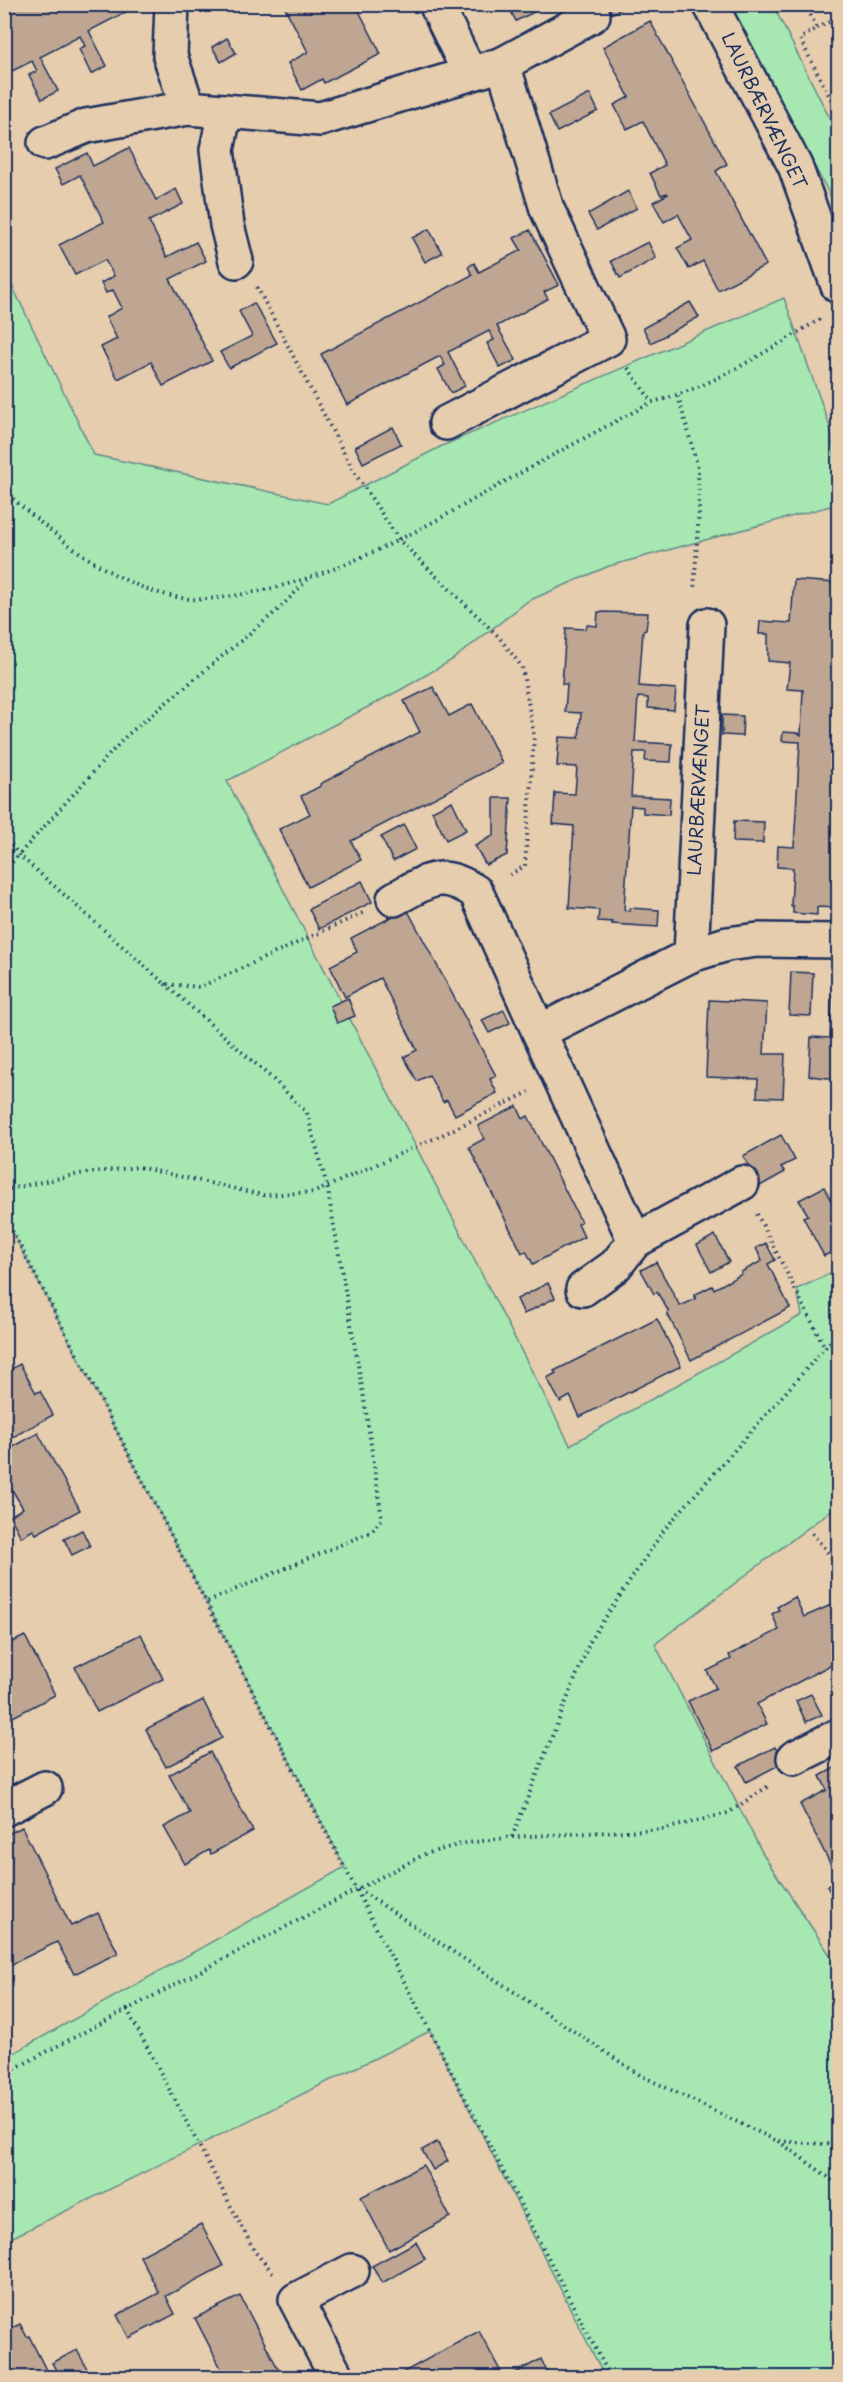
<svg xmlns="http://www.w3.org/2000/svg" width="843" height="2382" viewBox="0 0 843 2382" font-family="'Playpen Sans',sans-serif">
	<rect width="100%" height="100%" fill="#e5cdae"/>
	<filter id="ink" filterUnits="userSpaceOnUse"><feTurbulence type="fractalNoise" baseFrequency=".0167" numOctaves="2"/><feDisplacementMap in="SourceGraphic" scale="12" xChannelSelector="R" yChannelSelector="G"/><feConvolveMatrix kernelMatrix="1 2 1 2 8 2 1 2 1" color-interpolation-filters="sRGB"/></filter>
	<g filter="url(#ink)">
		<!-- green -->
		<g fill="#a7e8b2" stroke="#618c88" stroke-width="1.5">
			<polygon points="728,5 773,5 838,135 838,210"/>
			<polygon points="5,271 94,455 328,504 442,446 784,298 831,430 838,484 838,504 609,566 528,601 452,660 402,689 227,781 570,1445 802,1315 797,1289 838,1270 838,1505 655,1644 764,1856 838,1967 838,2377 605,2377 430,2031 5,2241 5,2058 345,1867 5,1218"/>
		</g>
		<!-- building -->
		<g fill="#bea692" stroke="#1b2f5e" stroke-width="1.5">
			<polygon points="4,4 141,4 89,31 107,66 91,74 79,49 85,46 80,36 40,57 58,91 42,99 29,75 37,71 32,61 4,75"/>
			<polygon points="283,4 366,4 358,9 381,54 324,83 322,79 302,90 288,63 308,52"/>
			<polygon points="507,4 532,4 536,11 516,21"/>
			<polygon points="593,4 631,4 601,19"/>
			<polygon points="650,21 727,164 716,171 766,265 718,290 703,261 689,269 677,248 692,240 678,214 664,222 653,202 668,194 667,193 661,195 650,173 665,165 643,121 627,129 614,105 629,97 603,47"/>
			<polygon points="227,38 236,53 221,62 212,47"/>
			<polygon points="590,94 598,111 557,132 549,115"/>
			<polygon points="129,148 156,200 176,189 183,204 149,221 167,257 196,242 206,261 170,279 212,361 163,386 151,362 118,379 101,347 117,339 106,317 122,308 113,290 106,293 101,283 114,276 105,260 75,275 59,245 104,222 80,175 63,184 55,169 87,153 93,166"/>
			<polygon points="628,191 637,208 597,230 588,214"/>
			<polygon points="429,229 442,253 425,262 412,238"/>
			<polygon points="530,230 559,285 544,292 548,299 497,326 516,360 500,368 487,343 494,340 489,331 448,352 465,386 451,393 438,369 445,365 440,356 347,405 321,354 472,275 468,267 474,263 479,272 521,250 514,238"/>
			<polygon points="648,242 656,258 620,278 611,261"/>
			<polygon points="690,302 699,317 651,343 643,328"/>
			<polygon points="254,303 277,343 229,368 220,352 252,336 239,311"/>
			<polygon points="393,427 401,444 363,463 355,447"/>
			<polygon points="794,580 838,583 838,908 817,907 817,915 793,913 793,906 791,906 793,868 777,867 778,846 794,847 800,742 782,741 783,732 798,733 801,735 803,690 787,689 790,663 768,661 768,634 759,634 760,621 791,623"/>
			<polygon points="598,612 648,613 646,630 643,631 639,686 676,689 674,710 648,708 648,698 638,697 635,742 672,744 671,762 645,761 646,752 634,752 631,796 670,798 669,815 643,813 643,807 631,806 624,910 630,911 630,908 659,910 658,927 612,924 613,922 598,921 599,910 569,908 574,826 553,824 555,793 575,794 577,767 557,766 559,737 579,738 581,713 565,712 567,684 562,684 566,628 586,629 587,625 597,626"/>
			<polygon points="433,687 449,716 472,704 502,763 351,841 361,860 308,887 279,829 310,814 301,796 321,786 320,784 420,732 404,701"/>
			<polygon points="722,715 743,716 742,736 722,735"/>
			<polygon points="494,798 511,798 507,855 486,865 475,846 494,835"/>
			<polygon points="452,801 466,830 446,840 432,811"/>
			<polygon points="734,821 764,822 763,843 733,842"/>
			<polygon points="404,825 416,849 393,861 381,837"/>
			<polygon points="362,881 372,902 319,929 309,909"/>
			<polygon points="407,909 496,1076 490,1079 497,1093 455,1115 447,1100 443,1102 429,1075 417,1081 404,1057 417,1050 380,978 345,997 330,966 357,952 351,938"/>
			<polygon points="791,972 813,973 811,1016 789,1015"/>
			<polygon points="832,995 838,995 838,1079 809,1076 811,1037 830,1038"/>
			<polygon points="348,998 355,1016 337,1023 330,1006"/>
			<polygon points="709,1000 767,1003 764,1054 785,1054 783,1098 757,1097 758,1079 706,1077"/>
			<polygon points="504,1010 510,1023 489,1033 482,1020"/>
			<polygon points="517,1106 523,1119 528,1116 581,1222 578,1224 584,1237 533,1264 526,1251 522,1253 469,1147 484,1139 478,1126"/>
			<polygon points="781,1135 795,1160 781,1167 785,1172 760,1186 743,1156"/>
			<polygon points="824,1187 832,1202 838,1198 838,1249 824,1256 803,1217 808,1215 799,1200"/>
			<polygon points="715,1235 729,1262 711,1272 697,1245"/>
			<polygon points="766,1243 775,1260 768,1264 790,1308 691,1360 667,1313 669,1312 657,1292 654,1294 641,1270 656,1262 680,1306 696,1299 694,1295 712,1286 714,1289 742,1274 741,1272 762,1261 756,1248"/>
			<polygon points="548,1283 555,1298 524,1314 517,1299"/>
			<polygon points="657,1319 681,1366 580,1417 570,1396 560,1402 547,1378 556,1373 554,1371"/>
			<polygon points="20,1364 36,1393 40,1391 53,1415 13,1437 4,1421 4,1373"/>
			<polygon points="38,1433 80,1510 36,1534 33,1530 21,1537 10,1516 23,1508 11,1488 4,1491 4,1452"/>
			<polygon points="82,1530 90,1546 72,1555 64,1539"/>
			<polygon points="795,1597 804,1617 838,1602 838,1661 757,1704 767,1724 713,1751 688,1701 716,1688 707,1671 731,1659 729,1655 779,1630 772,1614 779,1610 777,1607"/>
			<polygon points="141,1634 163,1679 97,1712 75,1667"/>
			<polygon points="25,1636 55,1695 11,1718 4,1704 4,1646"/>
			<polygon points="811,1694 822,1715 806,1722 796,1701"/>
			<polygon points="203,1700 222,1738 166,1767 146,1729"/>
			<polygon points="775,1747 783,1763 746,1782 738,1766"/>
			<polygon points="210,1752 253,1831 211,1854 209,1850 185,1864 164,1827 190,1813 169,1775"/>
			<polygon points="838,1766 838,1879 800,1804 827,1790 820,1776"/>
			<polygon points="22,1827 71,1926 98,1913 118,1953 74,1974 57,1942 8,1966 4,1958 4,1912 7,1911 4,1905 4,1836"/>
			<polygon points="838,1880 838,1907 827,1886"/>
			<polygon points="437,2142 448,2161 433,2170 422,2150"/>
			<polygon points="423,2165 450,2217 389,2250 361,2197"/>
			<polygon points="201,2224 223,2266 166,2296 175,2314 129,2338 117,2315 159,2293 140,2256"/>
			<polygon points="416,2242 425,2259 382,2283 372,2266"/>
			<polygon points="240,2296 283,2378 226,2378 195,2318"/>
			<polygon points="20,2324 27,2337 29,2336 50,2378 4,2378 4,2332"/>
			<polygon points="479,2331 504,2378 402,2378 400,2374"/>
			<polygon points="77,2350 92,2378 51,2378 58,2374 52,2363"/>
			<polygon points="541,2359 550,2378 506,2378"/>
		</g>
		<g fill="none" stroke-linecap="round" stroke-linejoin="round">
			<defs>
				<g id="street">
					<polyline points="436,4 470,74"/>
					<polyline points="710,4 795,166 838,286"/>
					<polyline points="188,108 320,119 503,64 593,15"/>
					<polyline points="225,111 217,150 227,225 236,261"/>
					<polyline points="45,143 86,126 188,108 170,56 172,4"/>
					<polyline points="446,423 608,339 547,209 503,64"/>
					<polyline points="707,625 691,955 727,944 758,940 838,941"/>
					<path d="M394,899C428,881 440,868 476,892L539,1032L691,955"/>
					<polyline points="539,1032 635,1241 615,1266 583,1289"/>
					<polyline points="635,1241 742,1183"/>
					<polyline points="794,1758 838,1736"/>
					<polyline points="4,1809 45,1788"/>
					<polyline points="337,2378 296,2300 352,2271"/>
				</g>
			</defs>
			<!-- street casing -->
			<use href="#street" stroke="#1b2f5e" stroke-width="38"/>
			<!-- path -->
			<g stroke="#1b2f5e" stroke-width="4" stroke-dasharray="1.5 4.5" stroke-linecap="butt">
				<polyline points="805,4 817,28 800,39 838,113"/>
				<polyline points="817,28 838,18"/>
				<polyline points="257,287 354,472 400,541 498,636 522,667 534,736 525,866 507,876"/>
				<polyline points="628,368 652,402"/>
				<polyline points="678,396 698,468 699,510 694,591"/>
				<path d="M4,491C56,536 118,592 190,599C207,600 227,597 244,594C343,577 430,524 517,475C562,450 607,426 652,402C713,388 769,349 822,318"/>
				<polyline points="4,835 19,855 165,984 200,987 363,913"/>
				<polyline points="4,871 126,736 279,609 309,578"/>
				<polyline points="165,984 275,1081 307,1113 327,1186 365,1405 382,1519 371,1532 206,1602"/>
				<polyline points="4,1190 79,1174 138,1167 263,1195 315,1192 442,1135 529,1092"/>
				<polyline points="757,1214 825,1348"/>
				<polyline points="4,1215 611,2378"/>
				<polyline points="812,1533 838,1565"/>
				<polyline points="512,1837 591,1639 664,1530 838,1333"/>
				<polyline points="358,1889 640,2075 777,2141 838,2145"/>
				<polyline points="127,2009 255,2252 274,2274"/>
				<polyline points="4,2074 425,1854 461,1844 512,1837 665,1829 728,1813 770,1785"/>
				<polyline points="778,2141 838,2184"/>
			</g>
			<!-- street -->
			<use href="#street" stroke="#e5cdae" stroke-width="33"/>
		</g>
	</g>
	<g text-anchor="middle" stroke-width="4.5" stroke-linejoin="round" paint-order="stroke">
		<!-- street labels -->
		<g font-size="18" fill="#1b2f5e" stroke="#e5cdae">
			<text transform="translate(764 111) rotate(64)" y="6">LAURBÆRVÆNGET</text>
			<text transform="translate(699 790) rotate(-87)" y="6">LAURBÆRVÆNGET</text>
		</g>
	</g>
	<!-- margin -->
	<rect width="843" height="2382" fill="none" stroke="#e5cdae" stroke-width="24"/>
	<rect x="12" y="12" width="819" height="2358" fill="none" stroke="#1b2f5e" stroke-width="2" filter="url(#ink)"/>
</svg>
